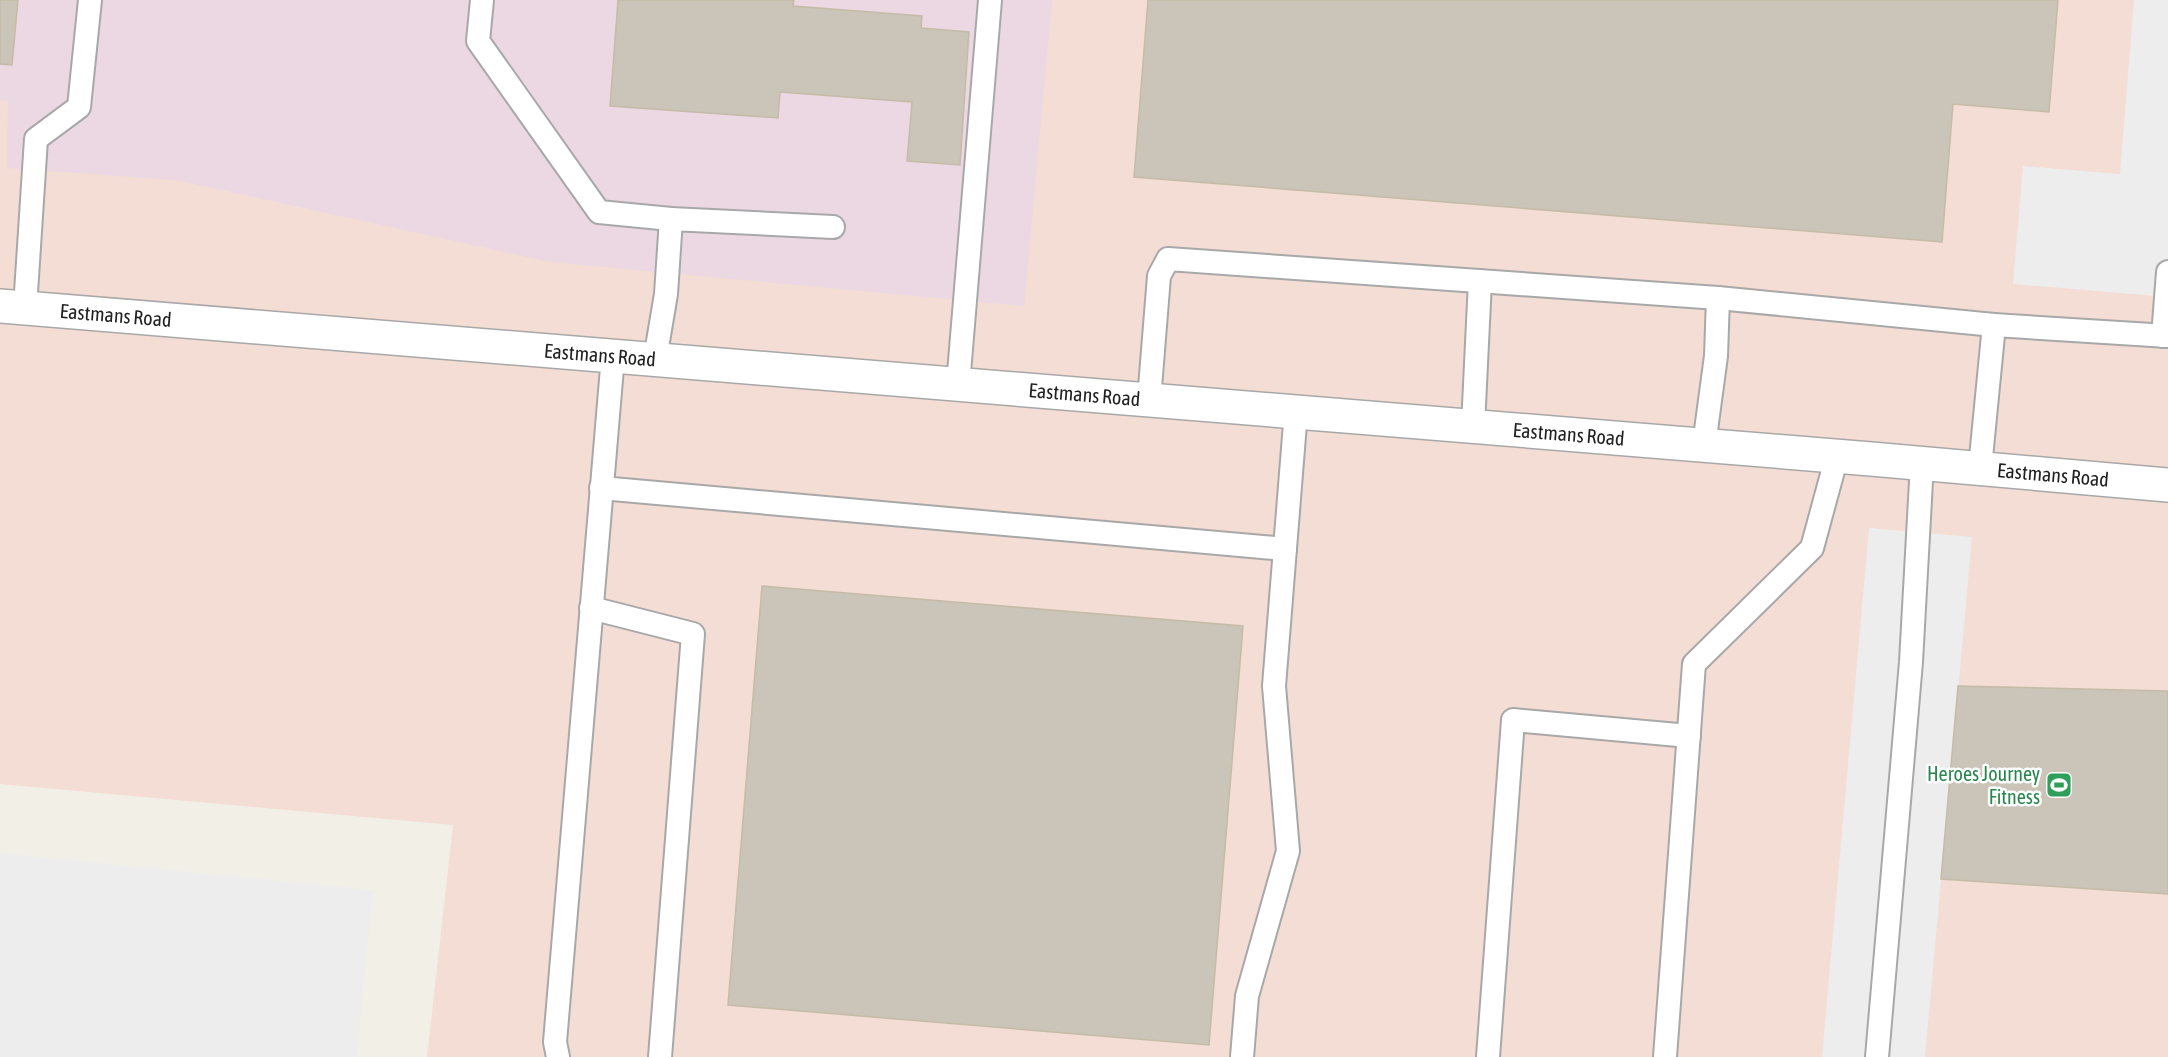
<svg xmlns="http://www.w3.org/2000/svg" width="2168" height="1057" viewBox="0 0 2168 1057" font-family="'Asap Condensed',sans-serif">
	<rect width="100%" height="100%" fill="#f2f0e6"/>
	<!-- commercial -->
	<polygon fill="#f3ddd5" points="0,0 2168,0 2168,1057 427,1057 453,825 0,784"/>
	<!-- industrial -->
	<polygon fill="#ebd8e3" points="0,0 1052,0 1024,306 550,262 176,180 7,168 8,101 0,100"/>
	<!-- parking -->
	<g fill="#ededed">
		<polygon points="2134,0 2168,0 2168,297 2013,284 2023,166 2120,174"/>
		<polygon points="1869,528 1972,537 1925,1057 1822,1057"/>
		<polygon points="0,853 373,890 357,1057 0,1057"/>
	</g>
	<!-- building -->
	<g fill="#cac4b9" stroke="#c5bba7" stroke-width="1.5">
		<polygon points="0,0 18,0 12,65 0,64"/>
		<polygon points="618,0 794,0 793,6 922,16 921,28 969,32 960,165 907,161 912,102 780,92 778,118 610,106"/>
		<polygon points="1148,0 2058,0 2049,112 1953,104 1942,242 1134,177"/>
		<polygon points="762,586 1243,626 1209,1045 728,1005"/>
		<polygon points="1958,686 2168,691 2168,894 1941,879"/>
	</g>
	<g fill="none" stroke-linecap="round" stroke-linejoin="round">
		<defs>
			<g id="lane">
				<polyline points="482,0 478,41 599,212 671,219"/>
				<polyline points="25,308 36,139 79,107 90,0"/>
				<polyline points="1994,325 2168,336"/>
				<polyline points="2163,336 2168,272"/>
				<polyline points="655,359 666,294 671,219 833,227"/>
				<polyline points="958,385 990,0"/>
				<polyline points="1149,400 1159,276 1168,259 1718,298 1994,325 1980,468"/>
				<polyline points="1473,426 1480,281"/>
				<polyline points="1704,445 1716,356 1718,298"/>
				<polyline points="601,488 1285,549"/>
				<polyline points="591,608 693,634 660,1057"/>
				<polyline points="558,1057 555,1042 613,356"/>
				<polyline points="1242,1057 1247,996 1288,851 1274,686 1296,411"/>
				<polyline points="1488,1057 1513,720 1689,736"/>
				<polyline points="1665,1057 1694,664 1812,548 1837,456"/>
				<polyline points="1877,1057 1911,662 1922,463"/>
			</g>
			<g id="street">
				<path id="s1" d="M0,306L1871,459L2168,485"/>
			</g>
		</defs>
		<!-- lane casing -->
		<use href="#lane" stroke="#a8a8a8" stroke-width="26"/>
		<!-- street casing -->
		<use href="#street" stroke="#a8a8a8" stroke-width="36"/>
		<!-- lane -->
		<use href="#lane" stroke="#fff" stroke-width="22"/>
		<!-- street -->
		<use href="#street" stroke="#fff" stroke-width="33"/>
	</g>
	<!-- icons -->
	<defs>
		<symbol id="stadium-square" viewBox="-11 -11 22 22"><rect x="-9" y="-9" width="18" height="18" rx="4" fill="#2e9e5b" stroke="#fff"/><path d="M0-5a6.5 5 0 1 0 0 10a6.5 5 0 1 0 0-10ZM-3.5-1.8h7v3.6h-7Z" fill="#fff"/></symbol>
	</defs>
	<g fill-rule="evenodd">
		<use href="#stadium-square" x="2044" y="770" width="30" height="30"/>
	</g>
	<g text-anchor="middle" stroke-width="5" stroke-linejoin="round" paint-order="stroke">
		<!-- street labels -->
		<g font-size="20" fill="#212121" stroke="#fff">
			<text dy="7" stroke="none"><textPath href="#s1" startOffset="116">Eastmans Road</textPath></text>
			<text dy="7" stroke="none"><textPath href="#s1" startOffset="602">Eastmans Road</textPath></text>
			<text dy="7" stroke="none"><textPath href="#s1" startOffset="1088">Eastmans Road</textPath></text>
			<text dy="7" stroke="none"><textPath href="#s1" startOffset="1574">Eastmans Road</textPath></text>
			<text dy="7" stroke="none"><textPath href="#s1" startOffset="2060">Eastmans Road</textPath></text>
		</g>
		<!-- leisure labels -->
		<g font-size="20" fill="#27864d" stroke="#fff" text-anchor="end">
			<text x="2040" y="781">Heroes Journey<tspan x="2040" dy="23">Fitness</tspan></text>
		</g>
	</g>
</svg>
